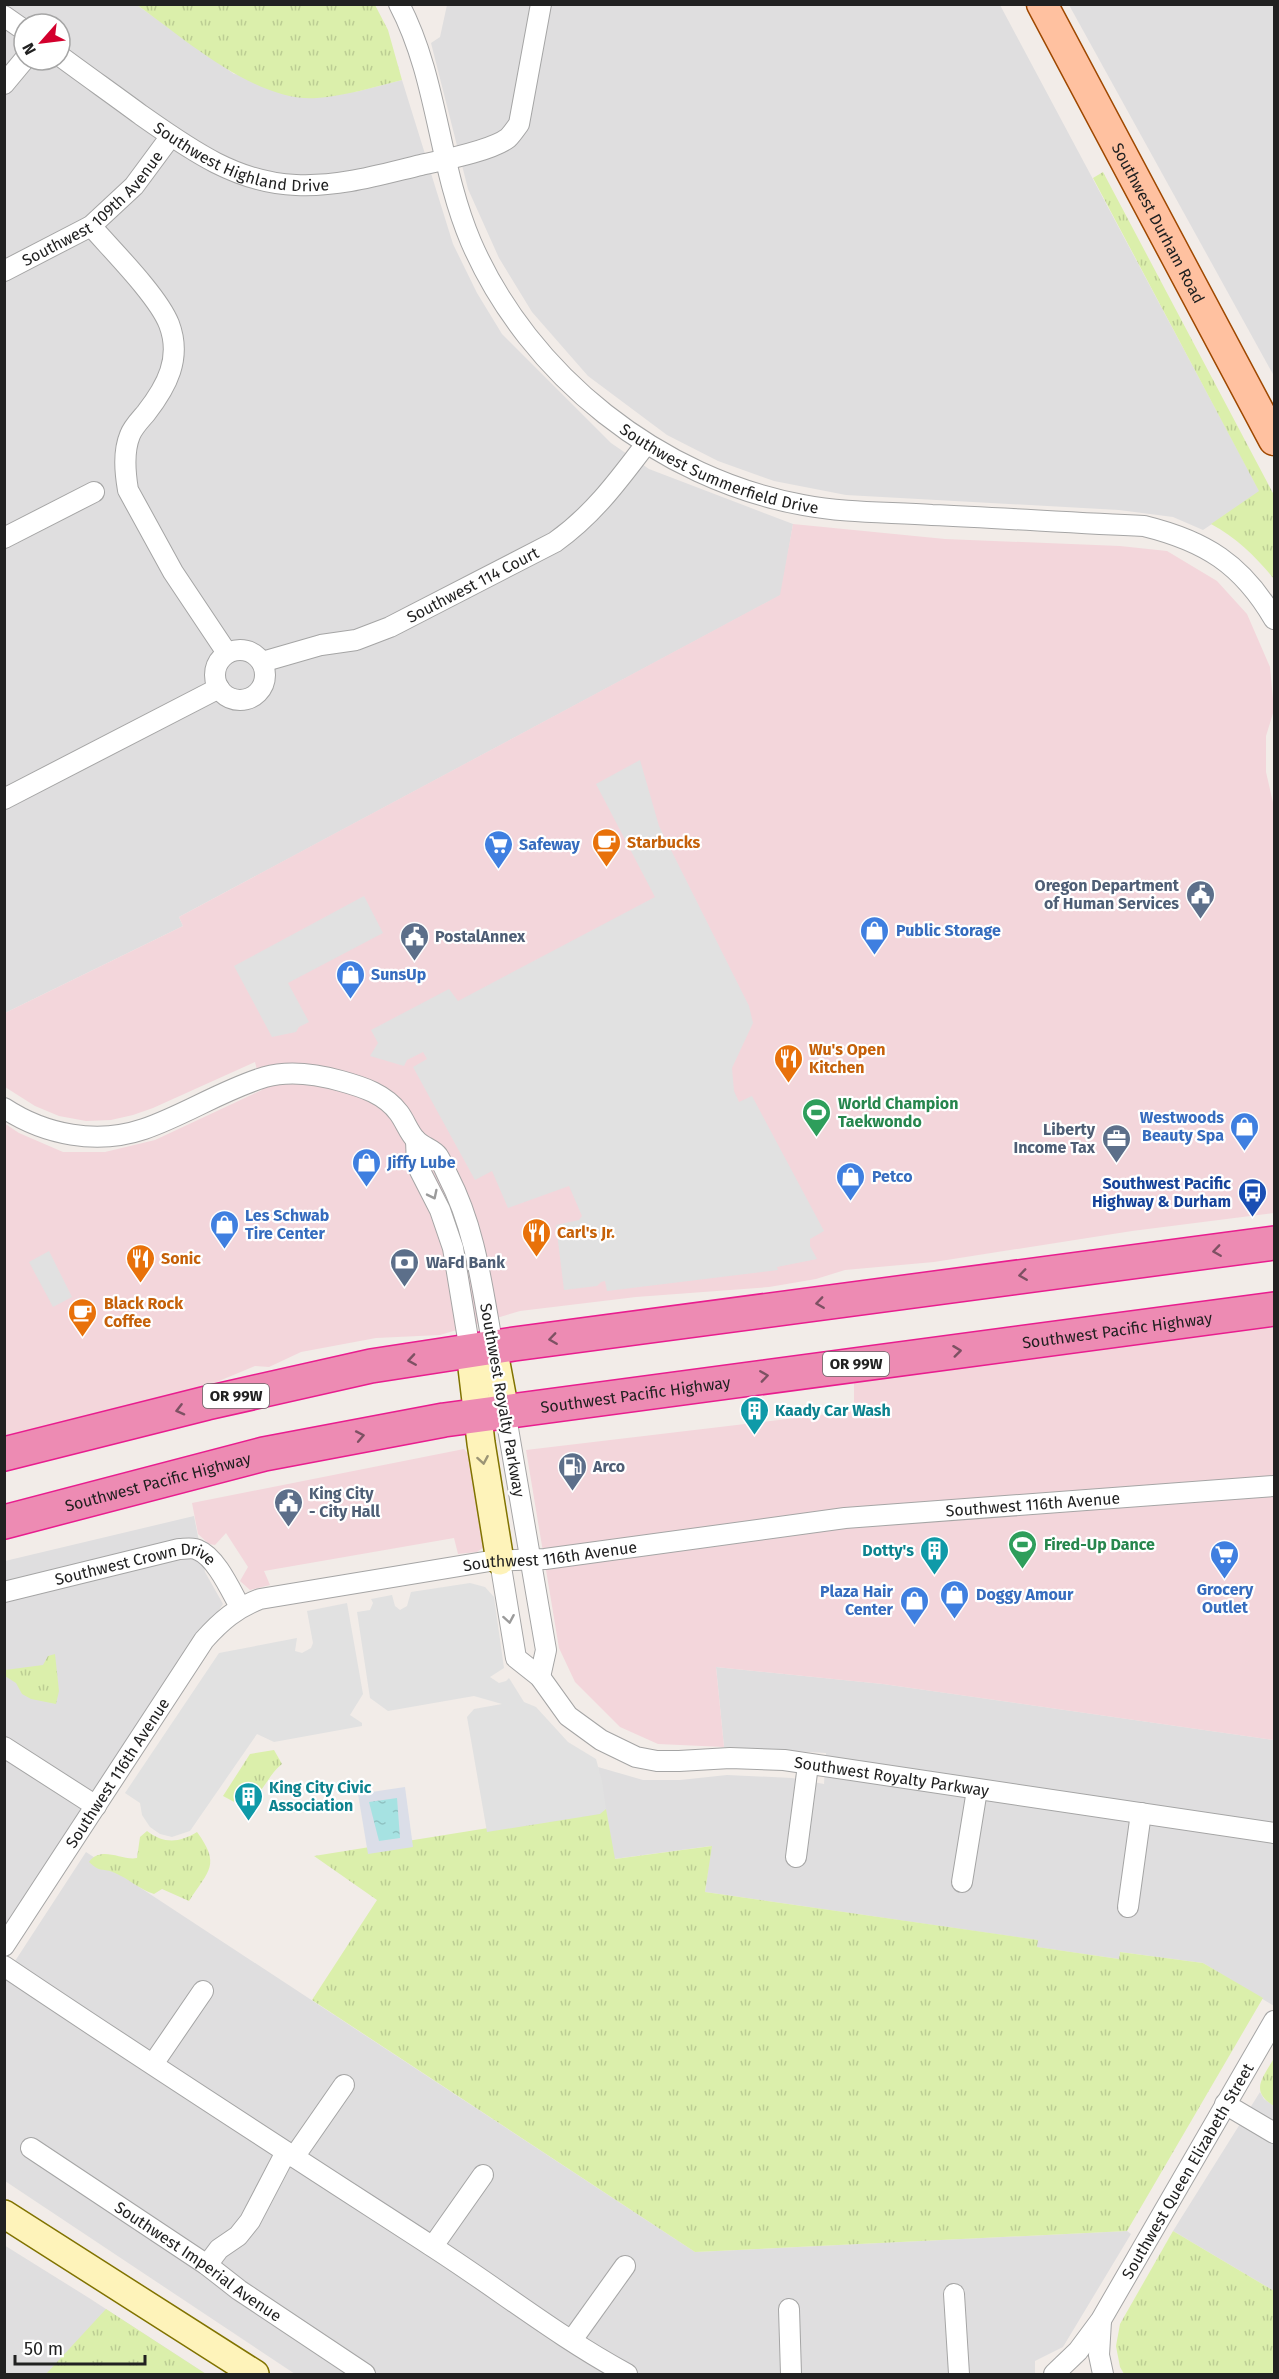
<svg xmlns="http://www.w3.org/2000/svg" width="1279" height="2379" viewBox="0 0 1279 2379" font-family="'Fira Sans',sans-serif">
	<defs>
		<pattern id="grass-tufts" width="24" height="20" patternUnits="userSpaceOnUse" patternTransform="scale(1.5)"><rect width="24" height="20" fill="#dbefab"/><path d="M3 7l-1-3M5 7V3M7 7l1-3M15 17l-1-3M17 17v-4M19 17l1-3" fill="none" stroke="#bccd93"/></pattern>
		<pattern id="water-ripples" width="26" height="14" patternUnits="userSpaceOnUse" patternTransform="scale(1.5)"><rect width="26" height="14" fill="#a6e2e2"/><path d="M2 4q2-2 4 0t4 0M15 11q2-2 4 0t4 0" fill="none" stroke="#8fc2c2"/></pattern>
	</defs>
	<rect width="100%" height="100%" fill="#f2ece8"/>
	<!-- residential -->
	<g fill="#dfdedf" fill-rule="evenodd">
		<path d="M5,5H137L234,74L355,92L402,80L453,244L477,293L502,334L611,443L649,469L793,524L781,595L179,917L183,926L5,1013ZM24,24H60V60H24Z"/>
		<polygon points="447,5 1000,5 1260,492 1203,530 1173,517 1119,510 846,495 774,481 718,461 667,435 588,376 532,312 499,258 468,189 431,43 440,37"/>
		<polygon points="1069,5 1274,5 1274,376"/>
		<polygon points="194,1516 205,1572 223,1604 5,1925 5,1561"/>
		<polygon points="716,1667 883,1684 1274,1740 1274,2006 1203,1963 1120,1952 1119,1959 1036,1947 1037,1940 705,1892 711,1846 614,1859 598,1767 643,1780 680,1780 727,1775 792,1778 824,1784 826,1753 724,1747"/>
		<polygon points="86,1852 695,2252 1127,2231 1131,2234 1063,2347 1035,2361 1035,2374 295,2374 5,2181 4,1978"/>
		<polygon points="1260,2092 1264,2099 1274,2106 1274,2291 1173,2231"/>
		<polygon points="4,2245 89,2298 206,2374 5,2374"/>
	</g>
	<!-- commercial -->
	<g fill="#f3d6db">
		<polygon points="793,524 945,539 1120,546 1167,551 1217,581 1247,614 1270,667 1274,710 1266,736 1266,772 1274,807 1274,1213 1132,1231 934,1262 845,1270 816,1279 769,1287 636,1297 520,1311 440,1335 376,1338 301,1352 269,1367 255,1366 207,1386 5,1436 4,1123 19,1133 63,1152 105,1152 155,1140 262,1090 255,1062 153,1108 133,1115 111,1120 86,1121 59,1116 35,1106 5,1087 5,1013 183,926 179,917 780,595"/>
		<polygon points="1274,1327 1274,1740 883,1684 716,1667 724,1747 658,1744 620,1727 575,1682 559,1648 526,1450 854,1411 854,1379 1143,1340"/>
		<polygon points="464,1449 477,1464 487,1545 477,1552 458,1554 454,1538 264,1571 270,1585 250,1590 240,1581 248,1567 226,1533 215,1545 209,1544 198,1534 192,1503"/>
	</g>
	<!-- grass -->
	<g fill="url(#grass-tufts)">
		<path d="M137,5H375L388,30L402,80C374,87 345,96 317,98C256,103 184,38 137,5Z"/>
		<path d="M1103,172L1274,495V579C1256,557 1237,538 1211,524L1259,491L1093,178Z"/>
		<polygon points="55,1654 59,1691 56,1704 31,1699 22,1694 16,1683 5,1676 5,1670 43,1665 48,1656"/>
		<path d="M274,1750L282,1764C265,1777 266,1796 238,1804L223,1796L250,1754Z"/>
		<polygon points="606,1809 615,1859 712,1846 705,1892 1038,1940 1037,1947 1119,1959 1120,1952 1203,1963 1263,1998 1127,2231 695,2252 312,2000 377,1900 314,1856"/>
		<path d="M147,1831C164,1844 179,1843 197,1832C221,1865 209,1870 189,1901L162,1889L154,1894C139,1889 129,1879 115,1873C102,1867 102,1874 89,1862C101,1845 122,1861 137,1858L140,1837Z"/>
		<path d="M1274,2058V2106C1249,2091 1263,2078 1274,2058Z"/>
		<polygon points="1173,2231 1274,2291 1274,2374 1124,2374 1120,2367 1116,2346 1120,2324"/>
		<polygon points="106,2309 206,2374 46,2374"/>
	</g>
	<!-- parking -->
	<g fill="#e1e1e1">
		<polygon points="640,760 659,826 749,1006 753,1023 732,1068 734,1091 739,1102 752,1096 824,1231 810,1239 810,1246 817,1259 777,1267 778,1270 607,1291 605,1281 601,1282 597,1286 564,1290 556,1225 579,1220 582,1216 569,1186 508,1208 492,1171 475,1180 413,1067 427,1059 423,1052 407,1060 404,1066 370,1056 378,1043 371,1030 449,989 458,1001 655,897 596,784"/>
		<polygon points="364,896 383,933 288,983 309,1022 299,1027 296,1032 272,1037 234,966"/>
		<polygon points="49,1251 72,1297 53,1307 29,1262"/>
		<polygon points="470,1583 485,1587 494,1597 504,1668 490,1677 499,1683 506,1681 509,1678 524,1702 536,1707 568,1742 596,1759 602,1781 606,1809 600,1814 487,1832 467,1717 474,1709 502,1704 474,1696 388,1711 370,1698 357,1612 370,1610 373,1603 371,1599 392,1595 395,1606 400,1610 407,1606 411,1592"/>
		<polygon points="347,1603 363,1694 350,1715 362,1723 362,1726 274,1742 257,1734 190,1831 172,1837 160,1834 150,1827 142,1815 140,1803 125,1793 219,1653 297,1638 295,1651 302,1653 311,1648 313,1643 307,1611"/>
	</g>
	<!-- plaza -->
	<polygon fill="#dbdee8" points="405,1787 413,1847 368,1854 358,1794"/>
	<!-- water -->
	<polygon fill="url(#water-ripples)" points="397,1798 400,1838 379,1841 369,1802"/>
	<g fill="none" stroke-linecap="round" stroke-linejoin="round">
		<defs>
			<g id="street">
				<path id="s1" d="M399,4C438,78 438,165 471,242C529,376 660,479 803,505C845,513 889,512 932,515C1003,518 1073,523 1144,526C1205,541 1242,564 1274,619"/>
				<polyline points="4,16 24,30"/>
				<path id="s2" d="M60,56C87,76 114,95 141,115C188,148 236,183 296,185C340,187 379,175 421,165C443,160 491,151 508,138C512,134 516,128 519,124L541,4"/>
				<polyline points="4,84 24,60"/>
				<path d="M91,226C112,250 158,296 169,324C182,358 167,386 146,413C141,419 133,427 130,435C123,452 125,472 128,490L173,572L227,653"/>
				<path id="s3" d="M4,271L91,226L134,186L171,136"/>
				<polyline points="4,538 94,492"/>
				<circle cx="240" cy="675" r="25"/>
				<path id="s4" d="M262,662L321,645L356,640L390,627L555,542C593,515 618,481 646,444"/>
				<polyline points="4,799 219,688"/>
				<path d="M4,1108C45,1135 97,1145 144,1129C185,1115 222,1090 265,1077C290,1070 316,1074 341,1081C363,1087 385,1094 399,1113C405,1121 409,1133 416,1140C422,1147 433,1149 438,1156C442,1162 445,1170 448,1176C476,1230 482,1288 493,1347"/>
				<polyline points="416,1140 417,1165 440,1210 453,1248 470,1351"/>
				<polyline points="505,1411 546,1650 540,1677"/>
				<path id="s5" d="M500,1561L516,1658L540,1677L568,1716L601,1740L636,1757L657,1761H679L730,1758L784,1760L1274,1833"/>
				<path id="s6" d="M4,1592L179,1549C184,1549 193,1547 198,1550C216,1557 231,1591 240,1607"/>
				<polyline points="4,1747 96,1806"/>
				<polyline points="796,1857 808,1765"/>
				<polyline points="962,1882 977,1790"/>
				<polyline points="1128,1907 1141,1813"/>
				<path id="s7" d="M4,1946L204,1640C221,1621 236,1608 260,1599L490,1561L545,1559L845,1518L1274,1486"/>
				<path d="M4,1966C145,2061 288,2153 430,2245C496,2287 558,2337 627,2374"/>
				<polyline points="153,2064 203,1991"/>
				<polyline points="1225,2104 1274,2133"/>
				<path id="s8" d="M31,2148L207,2265L239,2290L365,2374"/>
				<polyline points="294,2157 344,2085"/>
				<polyline points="433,2246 483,2175"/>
				<polyline points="207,2265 219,2249 238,2236 250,2221 286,2152"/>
				<polyline points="954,2294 959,2374"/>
				<polyline points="789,2309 791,2374"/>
				<polyline points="1101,2321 1099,2355 1103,2374"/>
				<polyline points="572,2340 625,2266"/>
				<path id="s9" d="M1054,2374L1078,2351L1101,2320L1274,2021"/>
			</g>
			<g id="secondary">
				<polyline points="493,1347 505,1411"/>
				<polyline points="470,1351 481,1443 500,1561"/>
				<polyline points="4,2214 255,2374"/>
			</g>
			<g id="primary">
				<path id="s10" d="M1042,4L1274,440"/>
			</g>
			<g id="highway">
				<polyline points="4,1454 207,1403 371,1366 514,1344 1274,1243"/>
				<path id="s11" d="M4,1522L264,1454L444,1420L1274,1309"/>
			</g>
		</defs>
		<!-- street casing -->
		<use href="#street" stroke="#a5a5a5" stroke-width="22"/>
		<!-- secondary casing -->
		<use href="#secondary" stroke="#817300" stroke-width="30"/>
		<!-- primary casing -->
		<use href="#primary" stroke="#9f4800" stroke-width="33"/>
		<!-- highway casing -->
		<use href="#highway" stroke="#e81d8e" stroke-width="36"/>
		<!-- street -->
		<use href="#street" stroke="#fff" stroke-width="20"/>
		<!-- secondary -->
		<use href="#secondary" stroke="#fef3ba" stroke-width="27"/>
		<!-- primary -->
		<use href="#primary" stroke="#ffc1a0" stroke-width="30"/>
		<!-- highway -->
		<use href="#highway" stroke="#ed8bb3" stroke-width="33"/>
	</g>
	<!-- one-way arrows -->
	<defs><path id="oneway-chevron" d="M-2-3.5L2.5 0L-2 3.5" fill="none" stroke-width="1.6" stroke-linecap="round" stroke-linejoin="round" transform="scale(1.5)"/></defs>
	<g stroke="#9b9b9b">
		<use href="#oneway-chevron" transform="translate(433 1195) rotate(64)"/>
		<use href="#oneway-chevron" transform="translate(509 1619) rotate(80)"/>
	</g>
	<g stroke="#7d5163">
		<use href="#oneway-chevron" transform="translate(1217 1251) rotate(172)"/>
		<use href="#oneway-chevron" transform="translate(1023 1275) rotate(172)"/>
		<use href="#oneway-chevron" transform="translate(820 1303) rotate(172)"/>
		<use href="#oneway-chevron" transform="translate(553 1339) rotate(172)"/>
		<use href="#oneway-chevron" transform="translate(957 1351) rotate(-7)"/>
		<use href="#oneway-chevron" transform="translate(412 1360) rotate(171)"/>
		<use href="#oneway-chevron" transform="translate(764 1376) rotate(-8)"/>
		<use href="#oneway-chevron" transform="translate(180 1410) rotate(166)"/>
		<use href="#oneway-chevron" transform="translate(360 1436) rotate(-11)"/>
	</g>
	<use stroke="#9b9475" href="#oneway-chevron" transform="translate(483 1460) rotate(80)"/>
	<!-- icons -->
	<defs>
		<symbol id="cafe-pin" viewBox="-11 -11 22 30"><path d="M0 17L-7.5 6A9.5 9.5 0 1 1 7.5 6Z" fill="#e8710a" stroke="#fff"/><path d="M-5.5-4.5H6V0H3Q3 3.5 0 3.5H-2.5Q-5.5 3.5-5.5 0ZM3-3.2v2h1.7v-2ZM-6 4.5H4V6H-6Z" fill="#fff"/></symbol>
		<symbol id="supermarket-pin" viewBox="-11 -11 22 30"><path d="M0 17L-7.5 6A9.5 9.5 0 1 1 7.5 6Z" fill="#3f7fe0" stroke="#fff"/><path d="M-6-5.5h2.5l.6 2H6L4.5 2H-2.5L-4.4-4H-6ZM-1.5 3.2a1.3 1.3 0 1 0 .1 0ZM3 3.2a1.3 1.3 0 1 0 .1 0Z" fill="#fff"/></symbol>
		<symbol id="civic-pin" viewBox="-11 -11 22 30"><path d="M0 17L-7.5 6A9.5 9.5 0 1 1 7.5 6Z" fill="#5c6f8a" stroke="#fff"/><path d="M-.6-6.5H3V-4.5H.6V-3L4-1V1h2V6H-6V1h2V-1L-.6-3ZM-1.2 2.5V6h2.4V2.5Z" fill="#fff"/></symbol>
		<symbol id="shop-pin" viewBox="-11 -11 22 30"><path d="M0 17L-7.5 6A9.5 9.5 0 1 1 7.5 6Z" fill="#3f7fe0" stroke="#fff"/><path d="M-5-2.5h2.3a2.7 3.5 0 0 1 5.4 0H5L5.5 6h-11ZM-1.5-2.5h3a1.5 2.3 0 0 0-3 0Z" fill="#fff"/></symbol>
		<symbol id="restaurant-pin" viewBox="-11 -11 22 30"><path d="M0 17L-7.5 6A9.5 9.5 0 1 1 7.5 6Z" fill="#e8710a" stroke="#fff"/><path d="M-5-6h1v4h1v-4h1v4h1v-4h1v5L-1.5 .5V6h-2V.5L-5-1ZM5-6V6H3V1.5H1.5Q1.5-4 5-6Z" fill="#fff"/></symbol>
		<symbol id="stadium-pin" viewBox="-11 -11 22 30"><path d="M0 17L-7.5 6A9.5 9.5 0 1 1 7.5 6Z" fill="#2e9e5b" stroke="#fff"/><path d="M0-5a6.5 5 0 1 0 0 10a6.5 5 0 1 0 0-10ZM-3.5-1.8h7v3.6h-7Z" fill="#fff"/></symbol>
		<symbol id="office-pin" viewBox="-11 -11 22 30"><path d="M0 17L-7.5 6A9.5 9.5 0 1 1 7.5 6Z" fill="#5c6f8a" stroke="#fff"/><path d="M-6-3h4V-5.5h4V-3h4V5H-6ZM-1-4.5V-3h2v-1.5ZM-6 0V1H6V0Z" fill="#fff"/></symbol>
		<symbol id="bus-pin" viewBox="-11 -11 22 30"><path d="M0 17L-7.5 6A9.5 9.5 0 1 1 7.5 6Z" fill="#1a4fb4" stroke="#fff"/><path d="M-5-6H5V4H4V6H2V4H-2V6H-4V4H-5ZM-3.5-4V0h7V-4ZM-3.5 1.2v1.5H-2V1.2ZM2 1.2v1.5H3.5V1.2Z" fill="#fff"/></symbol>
		<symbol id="bank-pin" viewBox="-11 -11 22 30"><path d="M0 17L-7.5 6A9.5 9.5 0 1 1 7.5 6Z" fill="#5c6f8a" stroke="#fff"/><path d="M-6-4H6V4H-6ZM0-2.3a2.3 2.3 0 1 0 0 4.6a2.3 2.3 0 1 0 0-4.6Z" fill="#fff"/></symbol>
		<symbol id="building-pin" viewBox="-11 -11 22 30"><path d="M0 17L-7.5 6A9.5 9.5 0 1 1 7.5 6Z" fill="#0f9aa8" stroke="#fff"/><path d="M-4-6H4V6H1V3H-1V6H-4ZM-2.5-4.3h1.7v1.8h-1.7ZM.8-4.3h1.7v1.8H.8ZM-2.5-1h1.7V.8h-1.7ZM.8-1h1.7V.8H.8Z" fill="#fff"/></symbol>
		<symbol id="fuel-pin" viewBox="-11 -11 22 30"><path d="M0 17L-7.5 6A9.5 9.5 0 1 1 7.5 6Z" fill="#5c6f8a" stroke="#fff"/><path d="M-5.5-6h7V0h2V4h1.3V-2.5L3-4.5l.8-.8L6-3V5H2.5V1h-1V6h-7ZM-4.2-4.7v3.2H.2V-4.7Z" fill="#fff"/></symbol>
	</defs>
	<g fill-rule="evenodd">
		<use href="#cafe-pin" x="590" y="826" width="33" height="45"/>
		<use href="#supermarket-pin" x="482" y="828" width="33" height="45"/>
		<use href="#civic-pin" x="1184" y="878" width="33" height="45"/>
		<use href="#shop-pin" x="858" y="914" width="33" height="45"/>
		<use href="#civic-pin" x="398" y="920" width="33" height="45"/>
		<use href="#shop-pin" x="334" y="958" width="33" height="45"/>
		<use href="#restaurant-pin" x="772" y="1042" width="33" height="45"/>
		<use href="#stadium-pin" x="800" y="1096" width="33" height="45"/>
		<use href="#shop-pin" x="1228" y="1110" width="33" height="45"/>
		<use href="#office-pin" x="1100" y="1122" width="33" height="45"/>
		<use href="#shop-pin" x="350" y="1146" width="33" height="45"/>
		<use href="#shop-pin" x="834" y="1160" width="33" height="45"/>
		<use href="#bus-pin" x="1236" y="1176" width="33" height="45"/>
		<use href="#shop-pin" x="208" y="1208" width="33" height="45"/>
		<use href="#restaurant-pin" x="520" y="1216" width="33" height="45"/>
		<use href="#restaurant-pin" x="124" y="1242" width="33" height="45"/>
		<use href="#bank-pin" x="388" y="1246" width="33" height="45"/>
		<use href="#cafe-pin" x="66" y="1296" width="33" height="45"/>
		<use href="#building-pin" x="738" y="1394" width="33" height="45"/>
		<use href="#fuel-pin" x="556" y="1450" width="33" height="45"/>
		<use href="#civic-pin" x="272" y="1486" width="33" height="45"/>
		<use href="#stadium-pin" x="1006" y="1528" width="33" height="45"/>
		<use href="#building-pin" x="918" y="1534" width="33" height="45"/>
		<use href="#supermarket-pin" x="1208" y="1538" width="33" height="45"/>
		<use href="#shop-pin" x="938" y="1578" width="33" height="45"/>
		<use href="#shop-pin" x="898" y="1584" width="33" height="45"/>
		<use href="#building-pin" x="232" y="1780" width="33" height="45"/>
	</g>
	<g text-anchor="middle" stroke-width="4.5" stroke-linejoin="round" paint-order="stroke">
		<!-- shield labels -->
		<g fill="#fff" stroke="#646464" stroke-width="1.5">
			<rect x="823" y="1352" width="66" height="24" rx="4.5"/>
			<rect x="203" y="1384" width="66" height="24" rx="4.5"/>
		</g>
		<g font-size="15" font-weight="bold" fill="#212121">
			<text x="856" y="1369">OR 99W</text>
			<text x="236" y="1401">OR 99W</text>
		</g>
		<!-- street labels -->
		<g font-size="16" fill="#212121" stroke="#fff">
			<text dy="6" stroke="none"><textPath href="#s2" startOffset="212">Southwest Highland Drive</textPath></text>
			<text dy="6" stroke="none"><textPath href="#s3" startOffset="110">Southwest 109th Avenue</textPath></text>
			<text dy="6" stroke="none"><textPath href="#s10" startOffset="248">Southwest Durham Road</textPath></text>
			<text dy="6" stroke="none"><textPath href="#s1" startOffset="598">Southwest Summerfield Drive</textPath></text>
			<text dy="6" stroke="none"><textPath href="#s4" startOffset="226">Southwest 114 Court</textPath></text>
			<text dy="6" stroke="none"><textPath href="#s11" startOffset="1131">Southwest Pacific Highway</textPath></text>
			<text dy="6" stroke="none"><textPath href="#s11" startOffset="645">Southwest Pacific Highway</textPath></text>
			<text transform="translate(503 1400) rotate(80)" y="6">Southwest Royalty Parkway</text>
			<text dy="6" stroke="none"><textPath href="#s11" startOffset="159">Southwest Pacific Highway</textPath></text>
			<text dy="6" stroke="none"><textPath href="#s7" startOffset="1215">Southwest 116th Avenue</textPath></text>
			<text dy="6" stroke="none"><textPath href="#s7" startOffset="729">Southwest 116th Avenue</textPath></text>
			<text dy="6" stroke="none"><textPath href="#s6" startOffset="136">Southwest Crown Drive</textPath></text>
			<text dy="6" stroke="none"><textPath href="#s7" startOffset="207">Southwest 116th Avenue</textPath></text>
			<text dy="6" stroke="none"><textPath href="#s5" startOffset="514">Southwest Royalty Parkway</textPath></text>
			<text dy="6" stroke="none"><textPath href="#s9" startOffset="244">Southwest Queen Elizabeth Street</textPath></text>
			<text dy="6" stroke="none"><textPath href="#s8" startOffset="202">Southwest Imperial Avenue</textPath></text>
		</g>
		<!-- food labels -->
		<g font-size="16" font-weight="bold" fill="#c56008" stroke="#fff" text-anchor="start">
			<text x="627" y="848">Starbucks</text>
			<text x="809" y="1055">Wu's Open<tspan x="809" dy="18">Kitchen</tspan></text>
			<text x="557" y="1238">Carl's Jr.</text>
			<text x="161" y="1264">Sonic</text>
			<text x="104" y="1309">Black Rock<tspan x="104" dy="18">Coffee</tspan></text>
		</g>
		<!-- shop labels -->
		<g font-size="16" font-weight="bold" fill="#366cbe" stroke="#fff" text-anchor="start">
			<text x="519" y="850">Safeway</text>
			<text x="896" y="936">Public Storage</text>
			<text x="371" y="980">SunsUp</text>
			<text x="1224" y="1123" text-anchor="end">Westwoods<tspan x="1224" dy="18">Beauty Spa</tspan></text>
			<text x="387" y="1168">Jiffy Lube</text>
			<text x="872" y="1182">Petco</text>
			<text x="245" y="1221">Les Schwab<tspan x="245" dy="18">Tire Center</tspan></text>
			<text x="1225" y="1595" text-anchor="middle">Grocery<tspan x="1225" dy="18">Outlet</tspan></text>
			<text x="893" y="1597" text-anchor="end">Plaza Hair<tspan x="893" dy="18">Center</tspan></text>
			<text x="976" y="1600">Doggy Amour</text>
		</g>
		<!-- service labels -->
		<g font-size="16" font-weight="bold" fill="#4e5e75" stroke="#fff" text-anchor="start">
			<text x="1179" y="891" text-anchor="end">Oregon Department<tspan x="1179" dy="18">of Human Services</tspan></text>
			<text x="435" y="942">PostalAnnex</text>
			<text x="1095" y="1135" text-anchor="end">Liberty<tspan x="1095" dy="18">Income Tax</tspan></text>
			<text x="426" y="1268">WaFd Bank</text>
			<text x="593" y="1472">Arco</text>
			<text x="309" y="1499">King City<tspan x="309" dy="18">- City Hall</tspan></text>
		</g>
		<!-- leisure labels -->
		<g font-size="16" font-weight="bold" fill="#27864d" stroke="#fff" text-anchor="start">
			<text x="838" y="1109">World Champion<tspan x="838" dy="18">Taekwondo</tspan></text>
			<text x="1044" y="1550">Fired-Up Dance</text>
		</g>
		<!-- transit labels -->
		<g font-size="16" font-weight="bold" fill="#164399" stroke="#fff" text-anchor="end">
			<text x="1231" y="1189">Southwest Pacific<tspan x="1231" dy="18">Highway &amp; Durham</tspan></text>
		</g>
		<!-- culture labels -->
		<g font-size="16" font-weight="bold" fill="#0d838f" stroke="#fff" text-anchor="start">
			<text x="775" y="1416">Kaady Car Wash</text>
			<text x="914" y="1556" text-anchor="end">Dotty's</text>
			<text x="269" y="1793">King City Civic<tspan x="269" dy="18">Association</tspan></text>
		</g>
	</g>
	<!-- border -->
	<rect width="1279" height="2379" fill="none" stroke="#212121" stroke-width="12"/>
	<!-- north arrow -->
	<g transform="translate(42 42) rotate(242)"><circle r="28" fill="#ffffff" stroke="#a6a6a6" stroke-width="1.5"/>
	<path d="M0-4.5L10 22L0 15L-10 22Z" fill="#d3002d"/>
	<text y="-9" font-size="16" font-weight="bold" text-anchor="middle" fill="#212121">N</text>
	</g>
	<!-- scale -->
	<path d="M15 2355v9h130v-9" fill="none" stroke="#212121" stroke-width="3"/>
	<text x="24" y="2355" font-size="18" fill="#212121" stroke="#ffffff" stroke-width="4.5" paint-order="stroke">50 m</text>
</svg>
